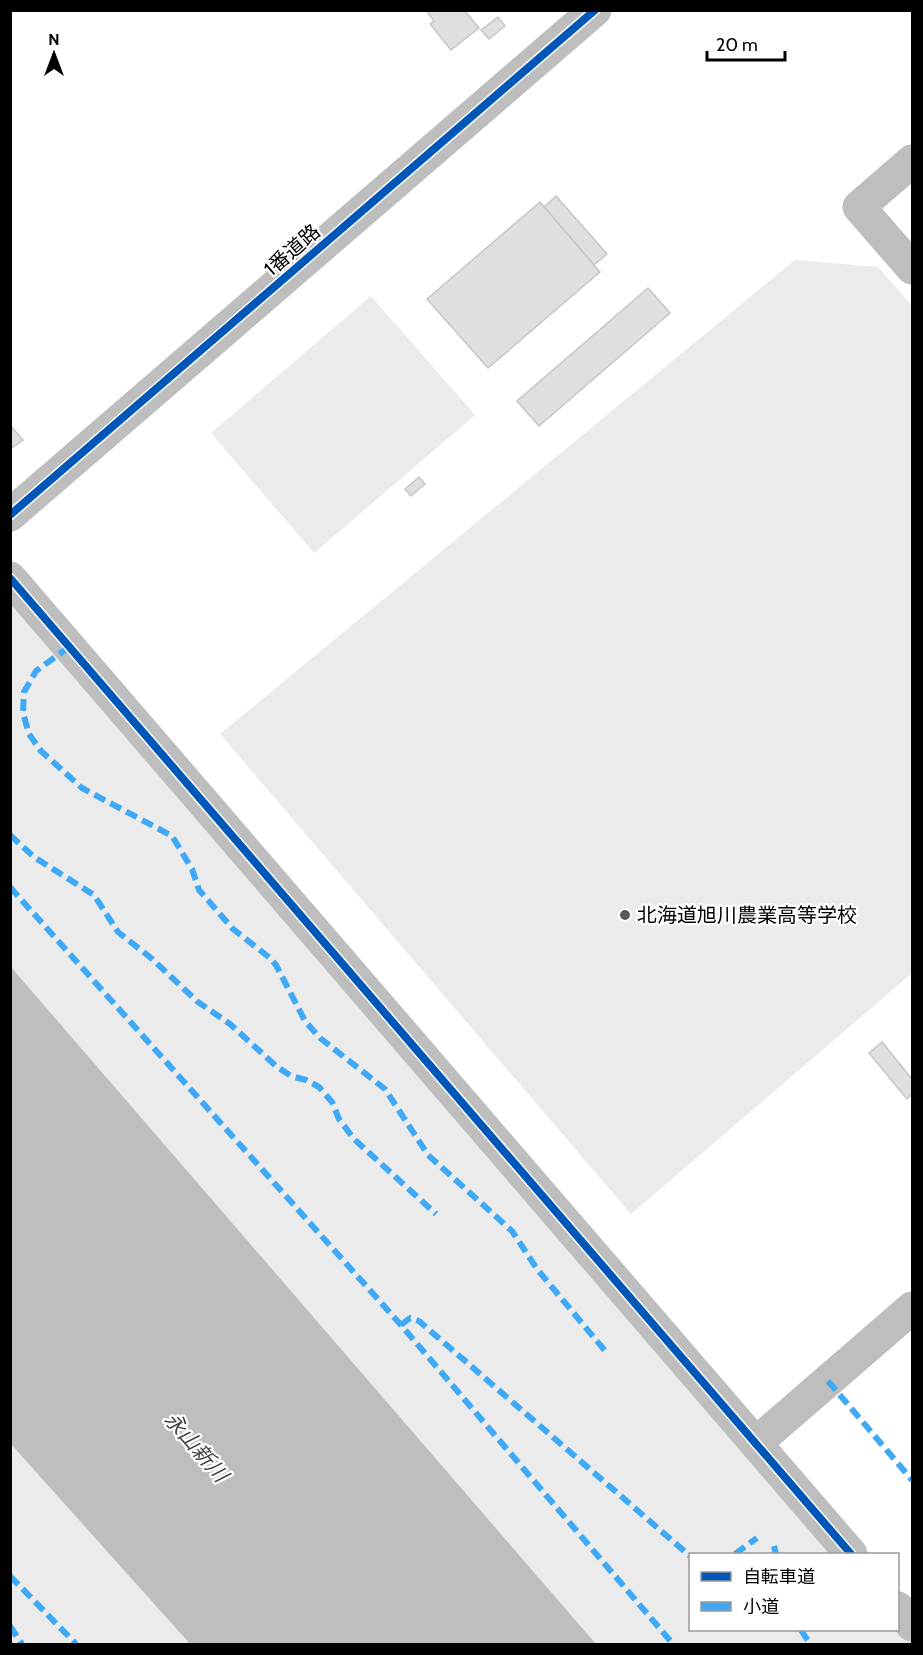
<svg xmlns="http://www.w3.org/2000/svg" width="923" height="1655" viewBox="0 0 923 1655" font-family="Cabin,'Noto Sans JP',sans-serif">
	<rect width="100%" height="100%" fill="#fff"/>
	<!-- green -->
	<g fill="#ebebeb">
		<polygon points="795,260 878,267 912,306 912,973 631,1214 220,734"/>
		<polygon points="371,296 475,415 314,553 211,433"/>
		<polygon points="10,578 837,1554 690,1554 690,1630 898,1630 912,1640 912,1644 596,1644 11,967"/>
		<polygon points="10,1443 18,1452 190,1644 11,1644"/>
	</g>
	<!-- water -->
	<polygon fill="#bebebe" points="10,967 11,967 596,1644 190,1644 18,1452 10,1443"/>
	<!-- building -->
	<g fill="#dfdfdf" stroke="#c6c6c6" stroke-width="1.5">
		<polygon points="426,10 464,10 479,28 451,50 430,24 434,21"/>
		<polygon points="498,17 505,26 489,39 481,30"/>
		<polygon points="556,196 607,254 594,265 544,207"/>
		<polygon points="540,202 600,272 488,368 427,299"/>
		<polygon points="648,288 670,313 539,426 517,401"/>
		<polygon points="10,425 23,440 10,449"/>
		<polygon points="419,477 425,484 411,496 405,489"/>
		<polygon points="882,1042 912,1079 912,1094 907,1099 869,1053"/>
	</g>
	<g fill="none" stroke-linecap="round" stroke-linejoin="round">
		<!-- minor -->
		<g stroke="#bebebe" stroke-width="33">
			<polyline points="912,161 859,207 912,268"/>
			<polyline points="10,515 595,10"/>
			<polyline points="10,578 851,1554"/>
			<polyline points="756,1443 912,1308"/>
			<polyline points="898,1608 912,1625"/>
		</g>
		<!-- quiet -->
		<g stroke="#3fa9f5" stroke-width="6" stroke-dasharray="12 6" stroke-linecap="butt">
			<polyline points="69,647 36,671 24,692 23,713 29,734 41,751 82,788 172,836 192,869 199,890 233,929 270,958 276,965 305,1021 320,1038 385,1089 428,1155 512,1231 537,1269 606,1352"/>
			<polyline points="10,835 34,857 94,895 118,932 151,958 198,1002 230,1024 276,1066 291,1076 306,1080 319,1087 332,1102 339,1119 354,1139 436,1214"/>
			<polyline points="10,887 401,1325 673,1644"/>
			<polyline points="401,1325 410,1318 419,1321 690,1556"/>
			<polyline points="828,1381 912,1480"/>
			<polyline points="774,1546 776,1554"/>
			<polyline points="735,1554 757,1538"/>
			<polyline points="10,1576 76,1644"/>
			<polyline points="10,1626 22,1644"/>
			<polyline points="801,1630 810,1644"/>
		</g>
		<defs>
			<g id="cycleway">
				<polyline points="10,515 595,10"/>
				<polyline points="10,578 851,1554"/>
			</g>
		</defs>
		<!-- cycleway casing -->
		<use href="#cycleway" stroke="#fff" stroke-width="11"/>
		<!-- cycleway -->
		<use href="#cycleway" stroke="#0057b8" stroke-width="8"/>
	</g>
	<!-- markers -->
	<circle fill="#595959" stroke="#fff" stroke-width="2" cx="625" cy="915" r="6"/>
	<g text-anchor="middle" stroke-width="4.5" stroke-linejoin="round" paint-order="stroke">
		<!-- street labels -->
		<g font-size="20" fill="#000" stroke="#fff">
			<text transform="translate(292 250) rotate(-41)" y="7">1番道路</text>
		</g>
		<!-- poi labels -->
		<g font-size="20" fill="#000" stroke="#fff" text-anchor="start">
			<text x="637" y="922">北海道旭川農業高等学校</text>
		</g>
		<!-- water labels -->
		<g font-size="21" font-style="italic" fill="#434343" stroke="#fff">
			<text transform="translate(196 1447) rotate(49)" y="7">永山新川</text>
		</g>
	</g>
	<!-- border -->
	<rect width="923" height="1655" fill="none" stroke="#000000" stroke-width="24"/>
	<!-- legend -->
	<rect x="689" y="1553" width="210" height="78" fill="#ffffff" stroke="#999999" stroke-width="1.5"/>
	<rect x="701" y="1572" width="30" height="9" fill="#0057b8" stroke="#999999" stroke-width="1.5"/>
	<text x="743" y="1583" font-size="18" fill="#000000">自転車道</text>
	<rect x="701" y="1602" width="30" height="9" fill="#3fa9f5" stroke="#999999" stroke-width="1.5"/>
	<text x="743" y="1613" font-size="18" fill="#000000">小道</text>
	<!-- north arrow -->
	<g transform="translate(54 54)" stroke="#ffffff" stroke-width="4.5" paint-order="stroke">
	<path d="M0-4.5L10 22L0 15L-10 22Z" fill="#000000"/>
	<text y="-9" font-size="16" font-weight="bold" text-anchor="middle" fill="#000000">N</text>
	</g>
	<!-- scale -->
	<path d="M707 51v9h78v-9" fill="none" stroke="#000000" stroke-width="3"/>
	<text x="716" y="51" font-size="18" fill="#000000" stroke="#ffffff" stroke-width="4.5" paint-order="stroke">20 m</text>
</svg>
